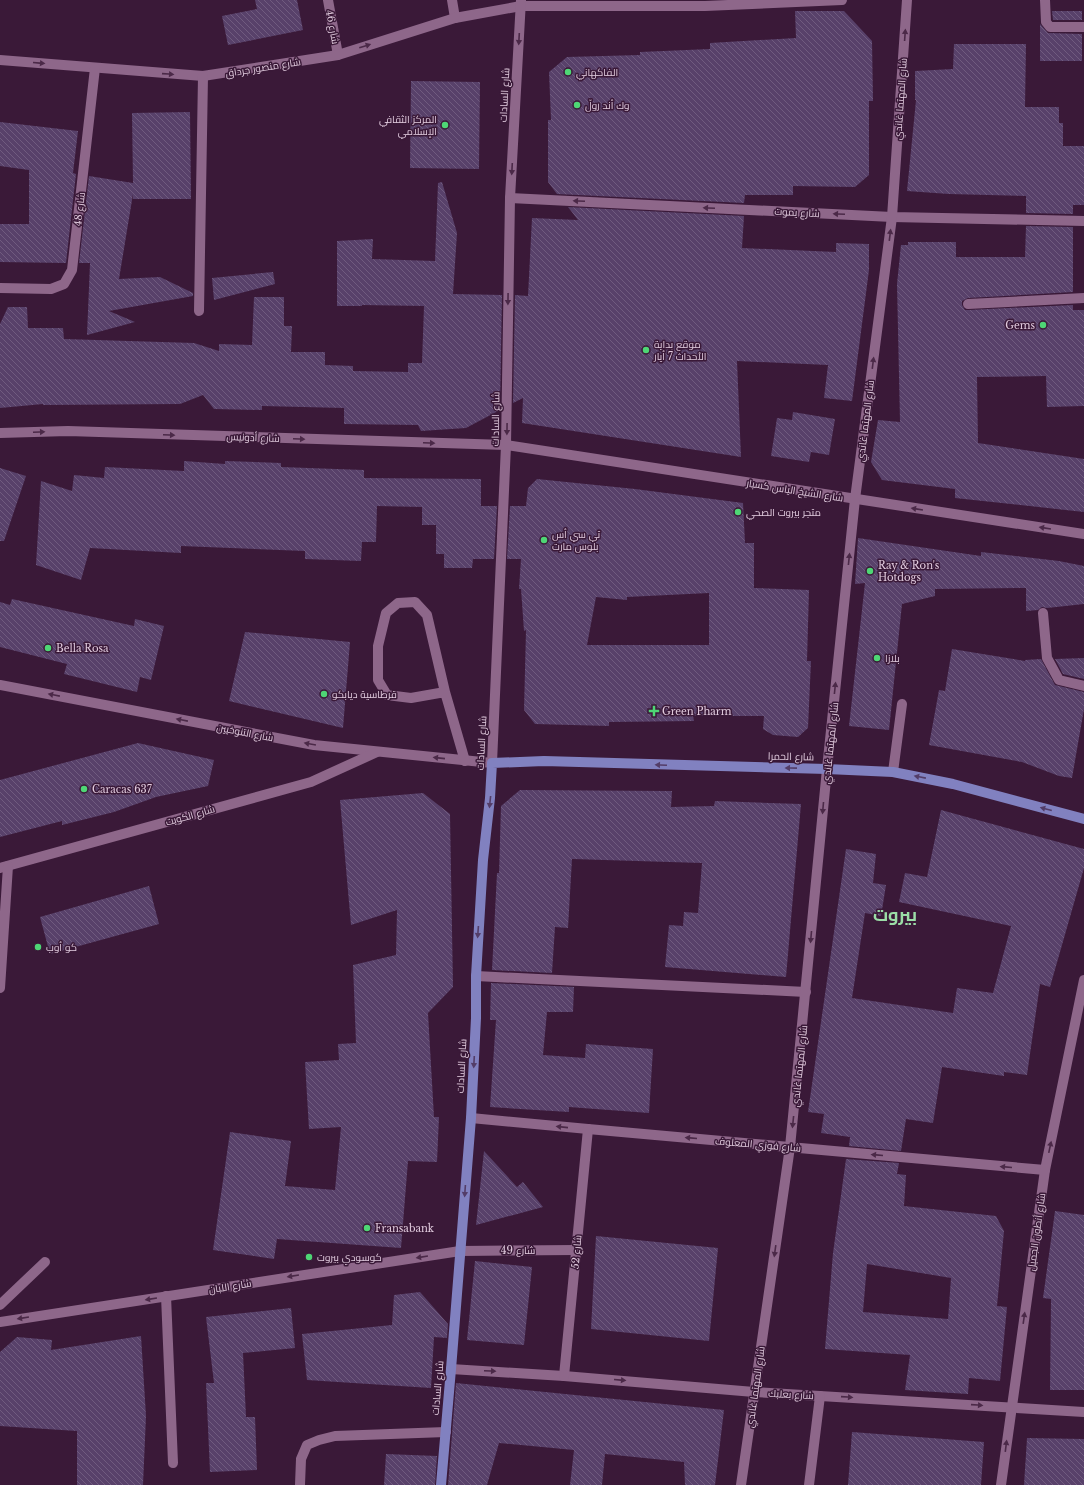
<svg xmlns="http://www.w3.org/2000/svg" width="1084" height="1485" viewBox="0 0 1084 1485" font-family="'Libre Baskerville',Cairo,serif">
	<defs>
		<pattern id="building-back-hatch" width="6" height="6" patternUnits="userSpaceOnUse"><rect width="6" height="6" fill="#58416a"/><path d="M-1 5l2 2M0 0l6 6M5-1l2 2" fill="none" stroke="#705b7f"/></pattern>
	</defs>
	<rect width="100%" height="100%" fill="#3a1938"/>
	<!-- building -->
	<g fill="url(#building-back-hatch)" fill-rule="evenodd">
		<polygon points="255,0 297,0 303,30 228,45 222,16 257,9"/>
		<polygon points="795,11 844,11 872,41 873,101 869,101 869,175 855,187 793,186 793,195 745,195 744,203 557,194 548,182 548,120 551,120 549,72 567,57 640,55 640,52 710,49 710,43 796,38"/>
		<polygon points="1052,11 1082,11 1082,20 1053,20"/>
		<polygon points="1040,24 1048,33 1082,34 1082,61 1040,61"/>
		<polygon points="954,44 1026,44 1025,107 1059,107 1059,123 1063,123 1063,146 1084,146 1084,205 1073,205 1073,214 1026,213 1026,196 949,194 907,191 916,100 915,100 915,71 953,69"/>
		<polygon points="411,81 480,82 479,169 410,168"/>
		<polygon points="190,112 191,199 133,199 133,194 119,279 160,277 193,293 193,296 109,311 135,322 87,335 90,263 79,263 89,176 133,183 132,113"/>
		<polygon points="0,122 78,131 73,173 76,174 66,263 0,262 0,224 29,224 29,170 0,166"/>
		<polygon points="442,182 457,233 453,294 502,295 500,410 466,428 421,431 418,425 344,424 344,408 262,406 262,410 214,409 203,395 180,404 43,405 43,404 0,408 0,324 8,307 27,307 28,328 63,328 64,339 194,343 219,351 219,344 252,345 254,297 284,297 284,326 292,326 291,352 325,352 325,365 353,366 353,371 408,372 408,363 422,363 424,306 362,305 362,306 337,306 337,241 373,239 372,259 435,261 438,183"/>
		<polygon points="568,207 744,216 742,248 836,252 836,243 869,244 869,270 852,401 824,398 828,365 737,361 741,457 522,423 523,398 513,403 515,295 528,296 532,218 578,220"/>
		<polygon points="1026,226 1073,227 1073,292 968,298 962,301 962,305 965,310 968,310 1073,305 1073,310 1084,310 1084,406 1047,407 1046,376 977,377 978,443 1084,459 1084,512 955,498 955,489 882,480 871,462 878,420 900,422 897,284 901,245 908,245 908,242 956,242 956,257 1025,257"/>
		<polygon points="273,272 275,284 214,300 212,278"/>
		<polygon points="793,412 835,419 829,455 811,452 809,462 771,456 777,418 792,420"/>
		<polygon points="184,461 225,464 225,461 281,463 281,467 364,470 364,478 481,479 481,506 497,506 494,559 473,559 472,568 444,568 444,554 436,554 436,525 422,525 422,507 377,506 376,542 362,542 361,561 305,559 305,551 181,546 181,553 90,548 81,580 36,565 41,481 72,491 74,475 104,478 105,467 184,471"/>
		<polygon points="0,468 26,476 4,541 0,541"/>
		<path d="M537,479L635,489L743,503L745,543H754V588L809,590L807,661H811L808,728L798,737L773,735L763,729L764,716H693L694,721L609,722V726L535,724L524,710L526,630L524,631L521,589H519L521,559H507L510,506H526L528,488ZM709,593V645H587L596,597L627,600V597Z"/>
		<polygon points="858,538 981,556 981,552 1059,561 1084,566 1084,604 1047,608 1042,607 1038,610 1026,611 1026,588 935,589 935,596 902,604 889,730 849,726 865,583 855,584"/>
		<polygon points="12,599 134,626 135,619 164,626 151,680 140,677 137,692 64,674 67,664 0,647 0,602 10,605"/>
		<polygon points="245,632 350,642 343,728 229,701"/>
		<polygon points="952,649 1025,661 1025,660 1041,659 1055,685 1084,692 1084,709 1072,778 1059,776 1022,762 929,745 939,690 945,691"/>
		<polygon points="1084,658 1084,679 1063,674 1055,659"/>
		<polygon points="138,743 214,760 208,786 156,797 114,812 62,825 62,821 0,837 0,780"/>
		<polygon points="520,790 672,791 671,807 714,806 715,801 801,804 786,977 665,967 669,925 683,926 684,912 698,913 702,863 572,859 568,928 555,927 552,973 492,970 497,873 499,873 501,806"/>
		<polygon points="423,793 450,814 453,987 428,1013 434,1117 439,1117 437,1162 408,1161 401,1248 277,1239 274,1259 213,1250 230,1132 291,1141 285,1186 335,1190 341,1127 309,1129 305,1062 339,1060 338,1044 356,1043 353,965 396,955 397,910 351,925 340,800"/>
		<polygon points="941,810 1084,849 1084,868 1050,987 1040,984 1027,1075 1004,1072 1004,1076 942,1067 933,1123 906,1119 901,1151 849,1146 850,1137 821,1133 824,1114 808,1112 846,849 876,854 873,883 886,885 881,916 865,913 852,998 953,1013 957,988 993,993 1011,926 899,902 905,873 927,877"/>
		<polygon points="149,886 159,924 50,954 40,917"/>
		<polygon points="491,983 574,987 573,1012 547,1012 543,1055 585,1058 586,1044 653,1049 649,1113 569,1107 569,1112 490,1107 496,1020 490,1020"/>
		<polygon points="484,1151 517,1187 523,1182 543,1207 476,1225"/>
		<path d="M846,1159L899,1163L897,1174L906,1175L904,1206L996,1216L1004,1231L997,1306L1007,1307L1000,1381L969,1378L968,1394L905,1390L910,1355L825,1349L833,1253ZM867,1264L951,1278L948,1319L863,1312Z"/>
		<polygon points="1055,1211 1084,1215 1084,1390 1050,1390 1051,1299 1043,1298"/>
		<polygon points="596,1236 718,1248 709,1341 591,1329"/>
		<polygon points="475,1261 532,1267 524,1345 467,1340"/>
		<polygon points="420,1292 448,1324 447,1338 434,1337 431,1388 307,1380 302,1334 392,1325 394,1295"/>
		<polygon points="291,1308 295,1348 243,1353 246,1417 255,1417 257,1470 210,1472 206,1383 214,1383 206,1317"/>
		<polygon points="141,1336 146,1416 143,1485 77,1485 77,1431 0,1426 0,1352 17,1337 52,1340 51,1350"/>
		<polygon points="456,1383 724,1410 715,1485 685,1485 684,1462 605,1454 602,1485 570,1485 574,1450 499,1443 487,1485 448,1485"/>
		<polygon points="852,1432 984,1442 981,1485 848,1485"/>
		<polygon points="1027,1438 1084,1439 1084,1485 1024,1485"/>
		<polygon points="386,1454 437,1456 435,1485 384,1485"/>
	</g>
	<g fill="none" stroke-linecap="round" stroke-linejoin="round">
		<!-- minor -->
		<g stroke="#8e678a" stroke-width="10">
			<polyline points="328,0 338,55"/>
			<polyline points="452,0 455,18"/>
			<polyline points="1045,0 1046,22 1050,27 1084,27"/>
			<polyline points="0,60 203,76 338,55 455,18 521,6 705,6 842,0"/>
			<polyline points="510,198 892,217 1084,221"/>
			<polyline points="0,288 51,289 64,284 72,270 95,68"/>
			<polyline points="968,304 1084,298"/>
			<polyline points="199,311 203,76"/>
			<polyline points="0,433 68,431 506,445 1084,534"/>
			<polyline points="1043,613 1047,658 1059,680 1084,686"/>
			<polyline points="0,685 314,745 492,763 506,445 510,198 521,0"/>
			<polyline points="445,692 411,698 387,695 378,680 378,646 386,613 398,603 415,602 427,615 445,692 465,761"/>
			<polyline points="893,772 902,704"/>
			<polyline points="0,868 311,782 377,752"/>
			<polyline points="476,976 806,992"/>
			<polyline points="0,988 8,866"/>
			<polyline points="471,1118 588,1129 1045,1170"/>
			<polyline points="166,1296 173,1463"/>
			<polyline points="0,1305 45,1262"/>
			<polyline points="0,1322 460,1251 576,1250"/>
			<polyline points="451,1369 564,1376 754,1392 1084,1412"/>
			<polyline points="564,1376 588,1129"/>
			<polyline points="300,1485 301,1459 307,1445 319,1440 335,1436 446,1432"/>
			<polyline points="741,1485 790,1147 827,769 855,499 892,217 907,0"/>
			<polyline points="809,1485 820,1396"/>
			<polyline points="1001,1485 1045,1170 1084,980"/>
		</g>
		<!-- major -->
		<polyline stroke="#8181c0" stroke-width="10" points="441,1485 451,1369 471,1118 476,1018 476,976 483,860 490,798 492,763 544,761 827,769 893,772 953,784 1084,819"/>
	</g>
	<!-- one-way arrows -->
	<defs><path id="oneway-solid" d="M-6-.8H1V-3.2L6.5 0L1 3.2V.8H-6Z"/></defs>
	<g fill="#4b2948">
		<use href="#oneway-solid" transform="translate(905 35) rotate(-86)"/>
		<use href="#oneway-solid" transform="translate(519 39) rotate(93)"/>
		<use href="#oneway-solid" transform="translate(365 46) rotate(-18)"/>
		<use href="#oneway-solid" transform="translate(39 63) rotate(5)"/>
		<use href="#oneway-solid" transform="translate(168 74) rotate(4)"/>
		<use href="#oneway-solid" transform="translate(512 169) rotate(93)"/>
		<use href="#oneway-solid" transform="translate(579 201) rotate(-177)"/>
		<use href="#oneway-solid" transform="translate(709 208) rotate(-177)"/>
		<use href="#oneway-solid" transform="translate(839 214) rotate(-177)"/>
		<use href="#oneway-solid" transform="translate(890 235) rotate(-83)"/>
		<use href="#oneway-solid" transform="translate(508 299) rotate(91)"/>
		<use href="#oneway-solid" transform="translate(873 363) rotate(-83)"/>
		<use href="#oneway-solid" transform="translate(507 429) rotate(91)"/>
		<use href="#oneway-solid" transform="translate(39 432) rotate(-2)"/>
		<use href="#oneway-solid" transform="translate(169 435) rotate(2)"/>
		<use href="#oneway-solid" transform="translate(299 439) rotate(2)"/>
		<use href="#oneway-solid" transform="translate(429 443) rotate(2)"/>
		<use href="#oneway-solid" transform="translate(917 509) rotate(-171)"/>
		<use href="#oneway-solid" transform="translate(1045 528) rotate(-171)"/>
		<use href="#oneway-solid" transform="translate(849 559) rotate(-84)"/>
		<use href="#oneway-solid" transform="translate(835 688) rotate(-84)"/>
		<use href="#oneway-solid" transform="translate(54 695) rotate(-169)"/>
		<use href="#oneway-solid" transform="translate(182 720) rotate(-169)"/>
		<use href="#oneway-solid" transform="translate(310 744) rotate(-170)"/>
		<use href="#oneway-solid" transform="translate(439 758) rotate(-174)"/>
		<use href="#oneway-solid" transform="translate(823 808) rotate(95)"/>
		<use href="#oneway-solid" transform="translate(811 937) rotate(95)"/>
		<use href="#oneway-solid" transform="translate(793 1122) rotate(96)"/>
		<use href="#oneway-solid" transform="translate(562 1127) rotate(-174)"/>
		<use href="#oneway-solid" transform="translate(691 1138) rotate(-175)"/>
		<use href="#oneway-solid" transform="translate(1050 1147) rotate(-78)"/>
		<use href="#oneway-solid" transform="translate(877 1155) rotate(-175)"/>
		<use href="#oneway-solid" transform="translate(1006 1167) rotate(-175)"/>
		<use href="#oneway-solid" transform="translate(775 1251) rotate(98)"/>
		<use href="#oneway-solid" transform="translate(422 1257) rotate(171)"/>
		<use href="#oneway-solid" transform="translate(293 1276) rotate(171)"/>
		<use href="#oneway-solid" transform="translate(151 1299) rotate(171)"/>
		<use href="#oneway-solid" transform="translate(23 1318) rotate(171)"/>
		<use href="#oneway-solid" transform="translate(1024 1318) rotate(-82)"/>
		<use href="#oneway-solid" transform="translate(490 1371) rotate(3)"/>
		<use href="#oneway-solid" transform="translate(620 1380) rotate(5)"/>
		<use href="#oneway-solid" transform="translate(847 1397) rotate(4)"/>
		<use href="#oneway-solid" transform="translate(977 1405) rotate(4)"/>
		<use href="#oneway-solid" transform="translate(1006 1446) rotate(-83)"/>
	</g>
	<g fill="#533d68">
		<use href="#oneway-solid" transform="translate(661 765) rotate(-178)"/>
		<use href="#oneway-solid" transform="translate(791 768) rotate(-179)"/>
		<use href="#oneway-solid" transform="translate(920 777) rotate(-169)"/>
		<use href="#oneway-solid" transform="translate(490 802) rotate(96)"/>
		<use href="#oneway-solid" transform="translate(1046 809) rotate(-165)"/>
		<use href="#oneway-solid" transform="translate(478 932) rotate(94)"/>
		<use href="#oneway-solid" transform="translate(474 1062) rotate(93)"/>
		<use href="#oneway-solid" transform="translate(465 1191) rotate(94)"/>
	</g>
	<!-- markers -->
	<g fill="#4ed675" stroke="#3a1938" stroke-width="1.5">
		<circle cx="568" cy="72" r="4"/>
		<circle cx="577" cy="105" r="4"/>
		<circle cx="445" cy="125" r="4"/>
		<circle cx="1043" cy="325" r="4"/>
		<circle cx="646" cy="350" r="4"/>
		<circle cx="738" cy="512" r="4"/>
		<circle cx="544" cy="540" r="4"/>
		<circle cx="870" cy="571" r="4"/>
		<circle cx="48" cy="648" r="4"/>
		<circle cx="877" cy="658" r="4"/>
		<circle cx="324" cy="694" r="4"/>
		<path d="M652 705h4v4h4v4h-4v4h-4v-4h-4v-4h4z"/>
		<circle cx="84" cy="789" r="4"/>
		<circle cx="38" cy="947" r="4"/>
		<circle cx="367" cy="1228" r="4"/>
		<circle cx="309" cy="1257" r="4"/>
	</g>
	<g text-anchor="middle" stroke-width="3" stroke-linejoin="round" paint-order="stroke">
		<!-- street labels -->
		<g font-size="10" fill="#e1cbde" stroke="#3a1938">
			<text transform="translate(333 27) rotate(79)" y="4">شارع 46</text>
			<text transform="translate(263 67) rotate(-9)" y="4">شارع منصور جرداق</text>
			<text transform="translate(504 95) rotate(-87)" y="4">شارع السادات</text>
			<text transform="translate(900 99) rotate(-86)" y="4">شارع المهتما غاندي</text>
			<text transform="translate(79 209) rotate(-83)" y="4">شارع 48</text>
			<text transform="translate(797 212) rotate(3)" y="4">شارع يموت</text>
			<text transform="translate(495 419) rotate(-89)" y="4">شارع السادات</text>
			<text transform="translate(865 421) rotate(-83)" y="4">شارع المهتما غاندي</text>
			<text transform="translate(253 437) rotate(2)" y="4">شارع أدونيس</text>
			<text transform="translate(795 490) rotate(9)" y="4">شارع الشيخ الياس كسبار</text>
			<text transform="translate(245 732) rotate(11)" y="4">شارع التنوخيين</text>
			<text transform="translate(481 743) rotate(-87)" y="4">شارع السادات</text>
			<text transform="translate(830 743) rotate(-84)" y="4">شارع المهتما غاندي</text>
			<text transform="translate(791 756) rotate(1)" y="4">شارع الحمرا</text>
			<text transform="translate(190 815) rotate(-16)" y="4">شارع الكويت</text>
			<text transform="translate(461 1066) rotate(-87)" y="4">شارع السادات</text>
			<text transform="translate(799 1066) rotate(-84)" y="4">شارع المهتما غاندي</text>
			<text transform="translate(758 1144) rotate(5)" y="4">شارع فوزي المعلوف</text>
			<text transform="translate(1036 1232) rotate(-82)" y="4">شارع أنطون الجميل</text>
			<text x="518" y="1254">شارع 49</text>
			<text transform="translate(576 1252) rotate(-85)" y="4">شارع 52</text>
			<text transform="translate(230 1286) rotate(-9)" y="4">شارع اللبان</text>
			<text transform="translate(755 1387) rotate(-82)" y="4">شارع المهتما غاندي</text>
			<text transform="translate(437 1388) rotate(-85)" y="4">شارع السادات</text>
			<text transform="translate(791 1394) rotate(3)" y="4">شارع بعلبك</text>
		</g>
		<!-- poi labels -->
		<g font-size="10" fill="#e1cbde" stroke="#3a1938" text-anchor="start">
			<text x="576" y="76">الفاكهاني</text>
			<text x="585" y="109">وك أند رولّ</text>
			<text x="437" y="123" text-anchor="end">المركز الثقافي<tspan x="437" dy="12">الإسلامي</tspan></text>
			<text x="1035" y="329" text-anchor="end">Gems</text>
			<text x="654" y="348">موقع بداية<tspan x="654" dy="12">الأحداث 7 أيار</tspan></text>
			<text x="746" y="516">متجر بيروت الصحي</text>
			<text x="552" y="538">تي سي أس<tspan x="552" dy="12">بلوس مارت</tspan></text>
			<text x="878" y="569">Ray &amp; Ron's<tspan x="878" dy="12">Hotdogs</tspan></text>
			<text x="56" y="652">Bella Rosa</text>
			<text x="885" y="662">بلازا</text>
			<text x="332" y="698">قرطاسية ديابكو</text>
			<text x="662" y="715">Green Pharm</text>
			<text x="92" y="793">Caracas 637</text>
			<text x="46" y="951">كو أوب</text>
			<text x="375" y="1232">Fransabank</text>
			<text x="317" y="1261">كوسودي بيروت</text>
		</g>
		<!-- town labels -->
		<g font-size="18" font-weight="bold" fill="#9bdda7" stroke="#3a1938">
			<text x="895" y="921">بيروت</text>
		</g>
	</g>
</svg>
